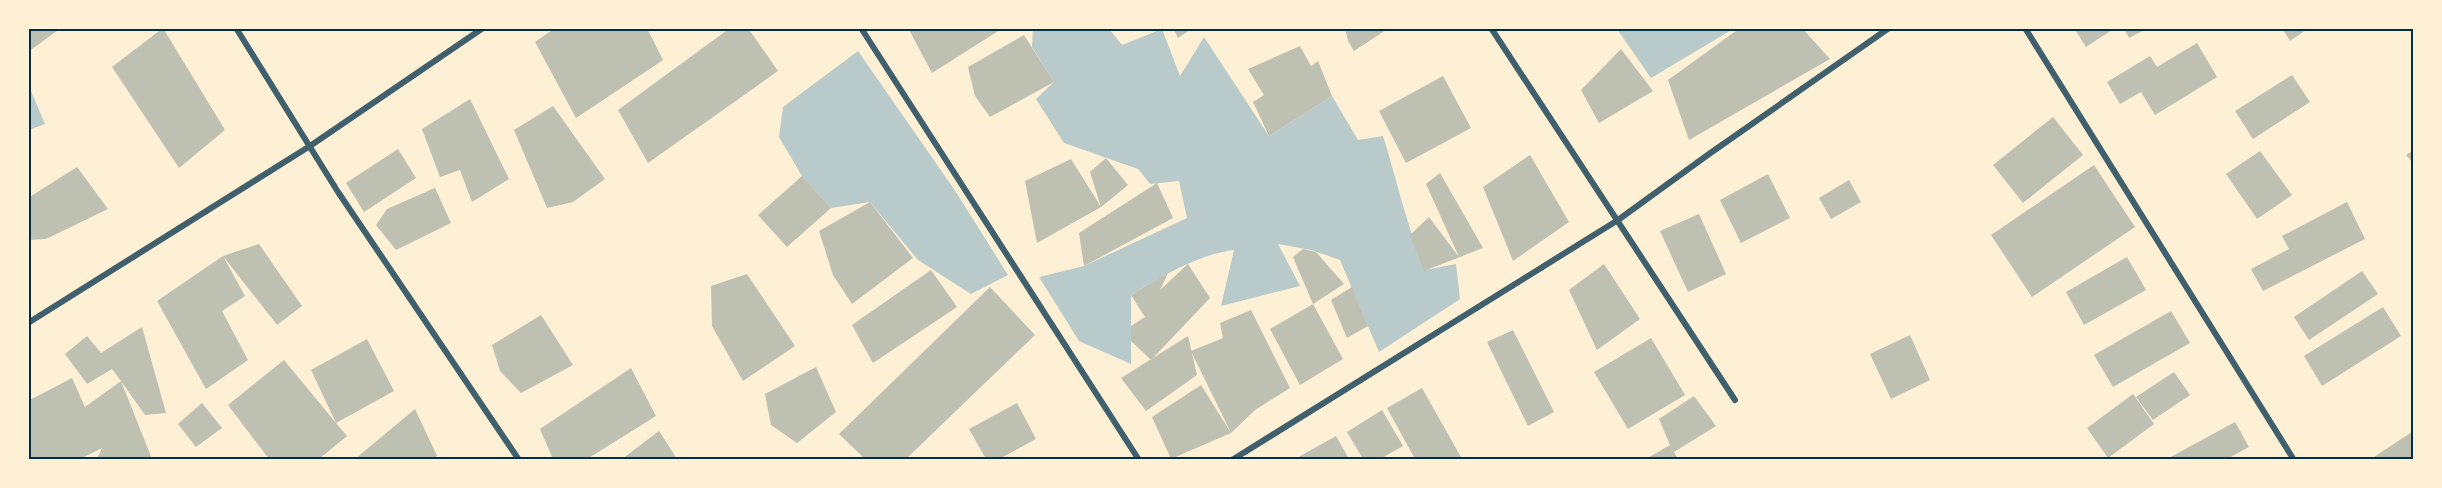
<svg xmlns="http://www.w3.org/2000/svg" width="2442" height="488" viewBox="0 0 2442 488" font-family="'Space Grotesk',sans-serif">
	<rect width="100%" height="100%" fill="#fdf0d5"/>
	<!-- green -->
	<g fill="#b9caca">
		<path d="M1033,29H1109L1122,45L1162,29L1180,76L1204,37L1269,136L1332,96L1358,140L1383,136C1397,181 1407,227 1425,270L1456,264L1460,299L1379,352L1340,260L1311,250L1278,244L1300,286L1221,306L1234,250C1196,255 1163,276 1131,295V364L1079,341L1039,277L1084,266L1187,218L1179,181L1150,184L1138,169L1064,143L1036,99L1054,82L1032,47Z"/>
		<polygon points="1617,29 1733,29 1651,78"/>
		<polygon points="858,51 956,192 1008,275 971,294 918,260 870,202 831,208 802,176 779,137 783,107"/>
		<polygon points="28,84 45,124 29,130 28,130"/>
	</g>
	<!-- building -->
	<g fill="#bec0b2">
		<polygon points="28,28 61,28 28,52"/>
		<polygon points="163,28 225,130 179,168 112,67"/>
		<polygon points="555,28 647,28 663,60 576,118 535,42"/>
		<polygon points="730,28 748,28 778,71 648,163 618,110"/>
		<polygon points="908,28 1003,28 932,73"/>
		<polygon points="1173,28 1193,28 1178,38"/>
		<polygon points="1345,28 1389,28 1354,51 1348,41"/>
		<polygon points="1740,28 1802,28 1830,59 1689,140 1668,80"/>
		<polygon points="2074,28 2115,28 2086,47"/>
		<polygon points="2124,28 2148,28 2129,38"/>
		<polygon points="2282,28 2309,28 2290,41"/>
		<polygon points="1024,35 1054,82 990,117 975,96 968,67"/>
		<polygon points="2197,43 2217,77 2155,115 2141,92 2120,104 2107,82 2150,56 2157,67"/>
		<polygon points="1300,46 1311,66 1318,61 1332,96 1269,136 1253,102 1264,95 1248,69"/>
		<polygon points="1621,49 1653,91 1599,123 1581,90"/>
		<polygon points="2292,75 2310,102 2253,139 2235,111"/>
		<polygon points="1443,76 1471,128 1406,163 1379,111"/>
		<polygon points="470,99 509,179 472,202 460,170 440,177 422,129"/>
		<polygon points="553,106 605,179 573,202 547,208 514,130"/>
		<polygon points="2053,117 2083,155 2023,203 1993,165"/>
		<polygon points="398,149 416,178 364,212 346,183"/>
		<polygon points="2414,150 2414,164 2406,155"/>
		<polygon points="2260,151 2292,195 2257,219 2226,174"/>
		<polygon points="1530,155 1569,222 1513,261 1483,187"/>
		<polygon points="1106,158 1128,185 1101,207 1090,172"/>
		<polygon points="1071,159 1101,207 1037,243 1025,181"/>
		<polygon points="2094,165 2135,227 2032,297 1991,235"/>
		<polygon points="77,167 108,209 46,239 28,240 28,198"/>
		<polygon points="1440,173 1483,248 1424,271 1410,235 1429,217 1459,257 1426,184"/>
		<polygon points="1768,174 1790,218 1741,243 1720,200"/>
		<polygon points="802,176 831,208 787,247 758,215"/>
		<polygon points="1849,180 1861,202 1831,219 1819,198"/>
		<polygon points="1157,183 1173,218 1084,266 1079,233"/>
		<polygon points="435,188 451,223 396,250 376,225 387,209"/>
		<polygon points="870,202 913,258 852,304 833,275 819,231"/>
		<polygon points="2347,202 2365,239 2263,291 2251,269 2289,249 2282,236"/>
		<polygon points="1699,214 1726,274 1688,292 1660,231"/>
		<polygon points="259,244 302,306 277,325 223,256 245,296 222,311 248,360 206,389 157,301 223,256"/>
		<polygon points="1303,249 1316,252 1344,284 1313,304 1293,257"/>
		<polygon points="2127,257 2146,290 2084,325 2066,292"/>
		<polygon points="1188,264 1210,298 1151,360 1131,341 1131,326 1145,317 1131,295 1168,273 1160,290"/>
		<polygon points="1604,264 1640,319 1597,350 1569,290"/>
		<polygon points="931,270 957,307 873,363 852,325"/>
		<polygon points="2362,271 2378,294 2309,340 2294,317"/>
		<polygon points="747,274 795,346 743,381 712,326 711,286"/>
		<polygon points="990,287 1035,335 906,459 865,459 839,434"/>
		<polygon points="1352,287 1368,326 1347,338 1331,300"/>
		<polygon points="1313,304 1343,359 1300,385 1270,329"/>
		<polygon points="2383,307 2401,336 2322,386 2304,356"/>
		<polygon points="1251,310 1290,388 1255,410 1231,433 1191,351 1223,338 1220,323"/>
		<polygon points="2171,311 2190,343 2113,387 2094,355"/>
		<polygon points="541,315 573,365 521,393 500,371 492,345"/>
		<polygon points="142,327 166,413 145,415 121,381 152,459 97,459 102,448 80,459 28,459 28,401 72,378 85,407 121,381 112,369 87,384 65,354 87,336 101,353"/>
		<polygon points="1513,330 1554,412 1528,426 1487,342"/>
		<polygon points="1910,335 1930,380 1891,399 1870,354"/>
		<polygon points="1188,336 1197,375 1146,411 1121,378"/>
		<polygon points="1651,338 1685,395 1628,429 1594,372"/>
		<polygon points="367,339 394,391 336,423 347,436 319,459 269,459 228,405 284,360 336,423 311,370"/>
		<polygon points="816,367 836,412 797,443 771,425 765,394"/>
		<polygon points="631,368 656,416 587,459 554,459 552,457 540,429"/>
		<polygon points="2174,372 2190,395 2153,420 2136,397"/>
		<polygon points="1201,385 1231,433 1171,459 1152,417"/>
		<polygon points="1422,388 1462,459 1415,459 1387,408"/>
		<polygon points="2133,394 2154,424 2108,458 2087,428"/>
		<polygon points="1694,396 1716,426 1674,452 1678,459 1646,459 1670,445 1659,419"/>
		<polygon points="202,403 222,428 196,447 178,424"/>
		<polygon points="1017,403 1036,439 999,459 986,459 969,429"/>
		<polygon points="415,409 437,456 432,459 355,459"/>
		<polygon points="1382,410 1403,446 1380,459 1363,459 1347,432"/>
		<polygon points="2235,422 2249,447 2227,459 2167,459"/>
		<polygon points="659,431 677,459 622,459"/>
		<polygon points="2412,432 2414,459 2371,459"/>
		<polygon points="1336,436 1349,459 1295,459"/>
	</g>
	<g fill="none" stroke-linecap="round" stroke-linejoin="round">
		<!-- minor -->
		<g stroke="#3f606c" stroke-width="6">
			<polyline points="236,28 338,192 519,460"/>
			<polyline points="861,28 1139,460"/>
			<polyline points="1491,28 1735,400"/>
			<polyline points="2025,28 2294,460"/>
			<polyline points="28,323 310,146 483,28"/>
			<polyline points="1232,460 1618,220 1709,154 1889,28"/>
		</g>
	</g>
	<!-- border -->
	<rect width="2442" height="488" fill="none" stroke="#fdf0d5" stroke-width="60"/>
	<rect x="30" y="30" width="2382" height="428" fill="none" stroke="#003049" stroke-width="2"/>
</svg>
